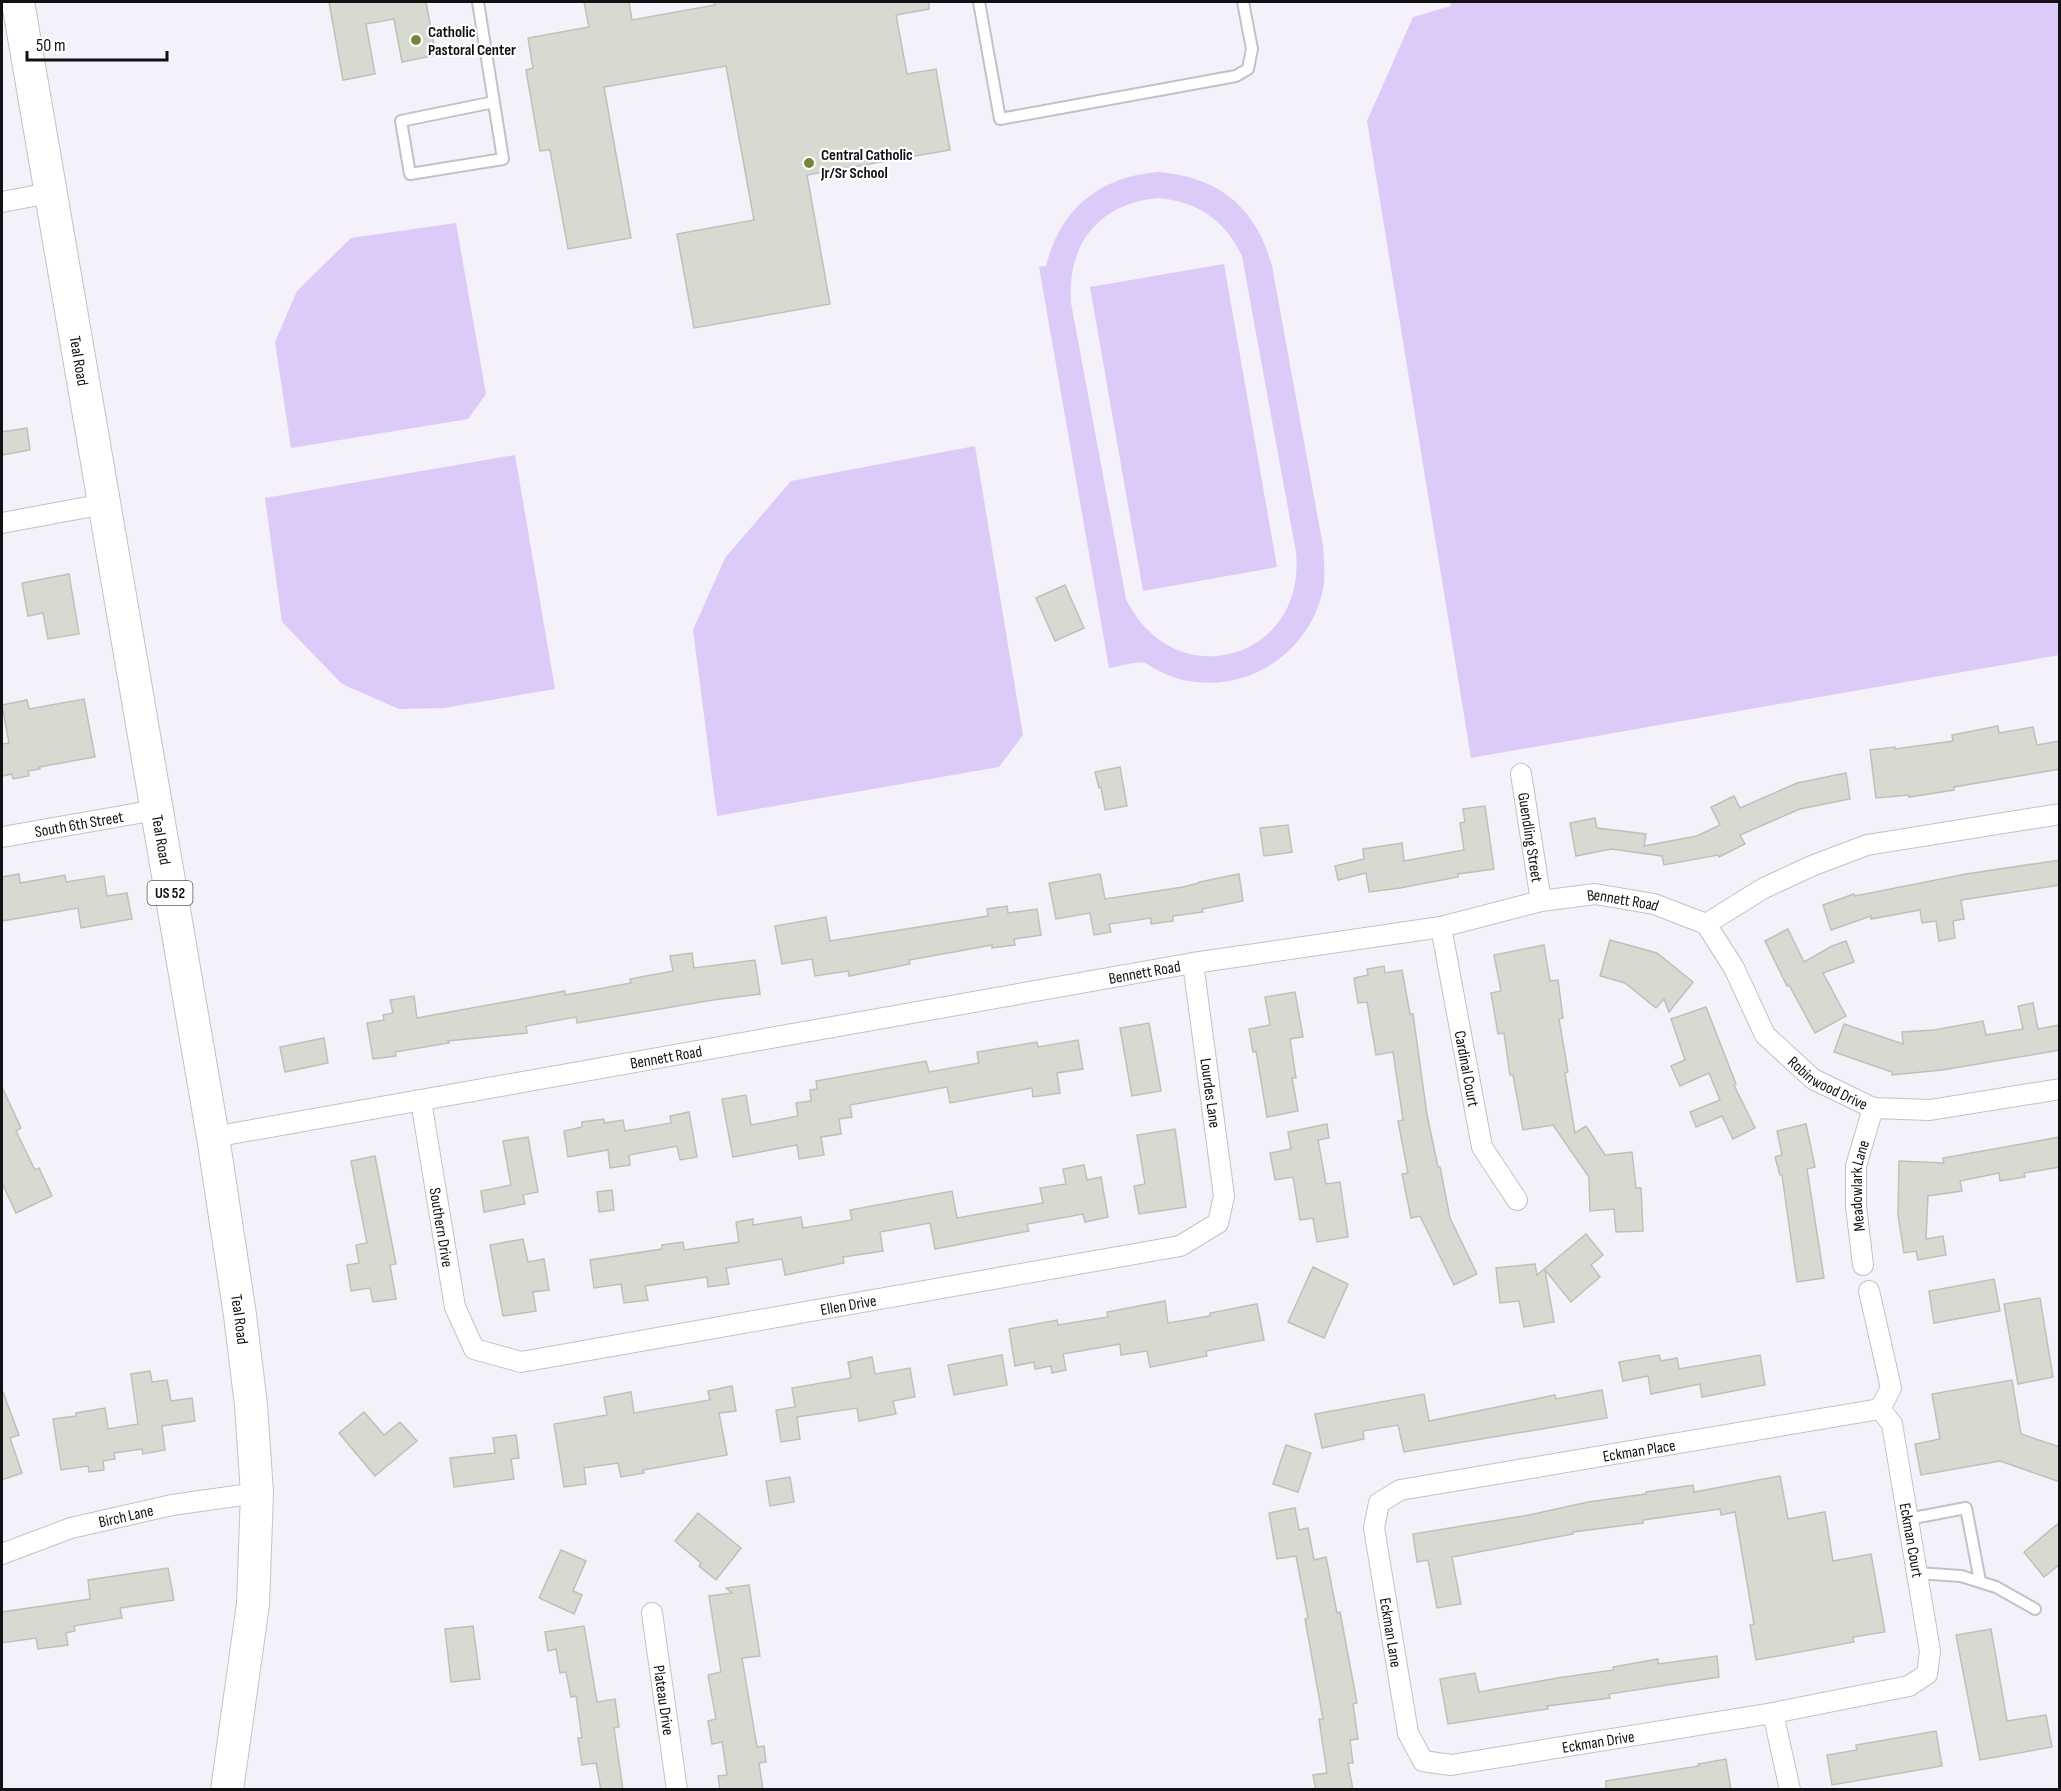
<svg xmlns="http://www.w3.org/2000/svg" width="2061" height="1791" viewBox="0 0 2061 1791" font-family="'Sofia Sans Condensed',sans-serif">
	<rect width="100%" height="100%" fill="#f4f1fa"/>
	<!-- green -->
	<g fill="#dccaf8" fill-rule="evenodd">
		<polygon points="1450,2 2059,2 2059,655 1471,758 1367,121 1413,17 1451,6"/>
		<path d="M1158,172C1219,177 1256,207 1272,266L1323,546C1324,559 1325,571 1324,583C1315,645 1258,689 1196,682C1184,681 1171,677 1161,672C1155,670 1150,665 1145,663C1137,661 1117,667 1109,668L1039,267L1046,266C1061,208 1099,177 1158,172ZM1158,198C1197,201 1225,220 1242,256L1296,552C1307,660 1174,698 1126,599L1071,303C1067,244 1098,204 1158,198Z"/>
		<polygon points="456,223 486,394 468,419 291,448 275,342 297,291 351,238"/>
		<polygon points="1224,264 1277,567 1143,591 1090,287"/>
		<polygon points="975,446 1023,735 999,767 717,816 693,630 725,558 791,481"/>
		<polygon points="515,455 555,689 444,708 399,709 342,684 282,622 265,498"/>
	</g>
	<!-- building -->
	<g fill="#d7dad1" stroke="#bec1b8" stroke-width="1.5">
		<polygon points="329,2 426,2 436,55 402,62 394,19 366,24 375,74 343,80"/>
		<polygon points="584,2 629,2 632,20 715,5 714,2 929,2 929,9 896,15 907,74 936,69 950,150 807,175 830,304 694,328 677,234 754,220 726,66 604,87 631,238 568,249 550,150 540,151 526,70 533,68 528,38 589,27"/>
		<polygon points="27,428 30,450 2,455 2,432"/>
		<polygon points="69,574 79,634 48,639 43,613 28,616 22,583"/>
		<polygon points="1065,585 1084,628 1055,641 1036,598"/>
		<polygon points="84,699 95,757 39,767 40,769 28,771 29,776 13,779 12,774 2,776 2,744 9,743 2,705 27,700 29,709"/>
		<polygon points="1998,726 1999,733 2033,727 2037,745 2060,741 2060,769 1954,787 1954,790 1909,797 1909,795 1876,798 1870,750 1895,747 1895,749 1953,741 1952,735"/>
		<polygon points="1120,767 1127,806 1105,810 1101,787 1099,788 1095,772"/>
		<polygon points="1846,773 1850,799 1800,809 1740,835 1745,844 1719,857 1718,855 1664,865 1662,856 1611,849 1576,856 1570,823 1595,818 1597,828 1646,834 1644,846 1697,836 1720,825 1711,807 1734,796 1740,808 1797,783"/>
		<polygon points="1485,806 1494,869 1458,874 1458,877 1400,888 1369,892 1366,873 1338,880 1335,866 1364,859 1363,849 1402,843 1404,861 1464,850 1460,823 1465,822 1463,809"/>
		<polygon points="1288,825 1292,852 1264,856 1260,828"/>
		<polygon points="2060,860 2060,885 1961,900 1964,919 1953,921 1955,938 1939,941 1936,921 1922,923 1920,910 1871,919 1871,916 1831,930 1823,905 1854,894 1855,896 1966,874"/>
		<polygon points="19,874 20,883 65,875 66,882 104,876 107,896 127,893 132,919 81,928 78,908 2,921 2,877"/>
		<polygon points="1100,874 1105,899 1183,887 1199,883 1199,882 1239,874 1243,901 1202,909 1203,912 1173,916 1173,921 1151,924 1151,918 1109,924 1111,932 1094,935 1090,913 1056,919 1049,883"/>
		<polygon points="1007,906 1008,913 1037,909 1041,935 1014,939 1015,945 992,948 992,945 909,960 910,964 849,976 848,971 815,976 812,959 782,964 775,926 826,917 830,941 988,916 987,909"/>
		<polygon points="1788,929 1804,962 1832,946 1846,941 1854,962 1823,973 1846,1016 1815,1033 1789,985 1787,986 1765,941"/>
		<polygon points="1610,940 1657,953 1693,982 1669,1012 1664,999 1656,1008 1625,983 1600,976"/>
		<polygon points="1544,945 1550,981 1558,980 1563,1018 1559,1019 1568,1072 1565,1073 1575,1133 1586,1126 1605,1155 1632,1152 1636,1188 1641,1188 1643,1231 1616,1232 1614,1209 1590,1211 1589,1177 1553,1125 1523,1130 1513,1075 1510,1075 1504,1033 1498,1034 1491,993 1501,991 1494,955"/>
		<polygon points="692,953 694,968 755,960 760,994 713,1000 577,1023 576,1017 526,1026 527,1033 448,1041 449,1043 395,1052 396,1056 373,1059 367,1023 384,1020 383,1015 393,1013 390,1000 414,996 417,1018 565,991 565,995 631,983 630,979 673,971 670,956"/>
		<polygon points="1384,966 1385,973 1402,970 1410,1014 1413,1014 1427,1115 1438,1167 1440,1167 1450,1218 1477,1274 1454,1285 1420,1216 1411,1218 1402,1174 1408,1173 1398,1121 1403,1120 1393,1052 1376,1055 1367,1002 1358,1003 1354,978 1368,975 1367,969"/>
		<polygon points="1295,992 1303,1037 1290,1039 1296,1078 1292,1078 1298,1111 1267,1117 1256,1051 1253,1052 1249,1029 1270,1025 1265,997"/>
		<polygon points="2033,1003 2038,1029 2060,1025 2060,1050 1942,1070 1892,1075 1892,1072 1834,1052 1844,1024 1903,1044 1902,1032 1934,1030 1983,1021 1986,1035 2023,1029 2018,1006"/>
		<polygon points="1706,1007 1736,1084 1734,1085 1755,1128 1733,1139 1722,1116 1696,1127 1690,1112 1720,1100 1709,1073 1680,1086 1671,1066 1685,1060 1671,1019"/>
		<polygon points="1149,1023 1161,1091 1132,1096 1120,1028"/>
		<polygon points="324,1038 328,1063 285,1072 280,1047"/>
		<polygon points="1078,1040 1083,1069 1057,1073 1060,1093 1033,1097 1032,1088 950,1103 947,1087 850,1105 852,1117 839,1119 841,1134 821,1137 824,1155 799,1159 797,1145 733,1157 722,1099 746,1095 751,1125 798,1116 796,1103 811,1101 810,1090 817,1089 816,1081 926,1061 929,1072 979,1063 977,1052 1037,1042 1038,1047"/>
		<polygon points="2,1087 21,1128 16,1131 35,1170 39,1168 52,1196 16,1213 2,1183"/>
		<polygon points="689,1112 697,1157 680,1160 677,1146 629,1155 630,1165 610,1168 608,1150 568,1157 564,1131 582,1127 582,1122 604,1119 604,1123 623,1120 625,1131 671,1123 670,1116"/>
		<polygon points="1327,1124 1329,1138 1318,1140 1326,1184 1340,1182 1348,1237 1317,1242 1313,1218 1300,1220 1293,1177 1275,1180 1270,1153 1291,1149 1288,1132"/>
		<polygon points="1806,1124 1815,1167 1807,1169 1824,1278 1797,1282 1782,1175 1780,1175 1775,1157 1782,1155 1777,1131"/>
		<polygon points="1175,1129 1186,1207 1139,1214 1134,1186 1145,1184 1137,1135"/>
		<polygon points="528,1137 538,1192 523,1195 525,1204 484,1212 481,1191 511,1185 503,1141"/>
		<polygon points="2060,1137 2060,1167 2024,1173 2025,1177 2000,1181 1999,1173 1960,1181 1962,1191 1928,1196 1926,1239 1943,1236 1946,1255 1918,1260 1916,1251 1904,1253 1898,1215 1899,1161 1944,1163 1943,1158"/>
		<polygon points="375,1156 396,1264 390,1265 396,1299 373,1302 370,1288 351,1291 347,1265 359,1263 356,1245 367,1243 351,1161"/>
		<polygon points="1084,1165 1087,1180 1101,1177 1108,1217 1085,1222 1083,1214 1027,1224 1029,1231 935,1249 930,1223 880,1232 883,1251 843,1257 844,1263 785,1275 782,1259 726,1268 729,1284 708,1287 707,1277 645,1286 648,1300 624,1303 621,1284 594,1288 590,1260 662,1249 662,1245 683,1242 684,1250 739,1242 736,1222 753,1219 753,1225 801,1217 803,1228 852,1220 850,1210 952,1191 957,1218 1043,1203 1040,1188 1066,1184 1063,1169"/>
		<polygon points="612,1190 614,1210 599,1212 597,1192"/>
		<polygon points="1586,1234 1603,1255 1591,1265 1600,1277 1571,1302 1545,1270 1554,1322 1524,1327 1519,1301 1500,1303 1496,1268 1535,1264 1537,1275"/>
		<polygon points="523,1239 528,1262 544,1259 549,1290 533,1292 536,1311 503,1316 490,1245"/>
		<polygon points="1313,1267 1348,1284 1324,1338 1288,1322"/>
		<polygon points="1994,1279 2000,1311 1934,1323 1929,1291"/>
		<polygon points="2040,1298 2053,1377 2018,1384 2004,1304"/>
		<polygon points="1165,1301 1168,1323 1210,1316 1210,1313 1257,1304 1264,1340 1206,1351 1207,1356 1150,1367 1147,1351 1121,1355 1120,1344 1063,1354 1066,1370 1052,1373 1051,1366 1035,1369 1034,1362 1015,1366 1009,1329 1057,1320 1058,1325 1108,1317 1107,1312"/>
		<polygon points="1002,1355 1007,1385 954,1395 948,1365"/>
		<polygon points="1659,1355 1661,1361 1677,1358 1679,1369 1760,1355 1765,1385 1702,1397 1700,1384 1651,1394 1648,1376 1623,1381 1619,1362"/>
		<polygon points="872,1357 875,1374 910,1368 915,1397 893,1401 896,1414 859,1421 857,1408 797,1417 800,1439 781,1442 776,1410 795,1407 792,1388 851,1378 848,1362"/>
		<polygon points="150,1371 152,1382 167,1380 171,1401 192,1398 195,1421 162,1426 165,1450 143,1454 142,1449 114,1453 115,1459 103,1461 104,1470 89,1472 88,1466 61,1470 53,1419 76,1416 76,1413 105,1408 108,1429 138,1424 131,1374"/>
		<polygon points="2012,1380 2021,1434 2060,1447 2060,1482 2000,1461 1921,1475 1915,1444 1940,1439 1932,1394"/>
		<polygon points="732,1386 736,1411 719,1413 727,1455 643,1470 644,1473 621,1477 618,1463 584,1468 586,1484 564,1487 554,1424 607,1415 604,1397 631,1392 634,1413 710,1400 708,1391"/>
		<polygon points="1602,1390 1607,1418 1404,1452 1398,1425 1363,1431 1364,1439 1322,1448 1315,1414 1424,1394 1429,1421 1555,1395 1556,1399"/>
		<polygon points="2,1392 3,1392 19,1435 10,1438 22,1473 2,1480"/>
		<polygon points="364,1412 384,1435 400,1422 417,1441 375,1476 339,1433"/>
		<polygon points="516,1435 519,1458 511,1459 514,1479 454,1487 450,1458 495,1453 493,1438"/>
		<polygon points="1286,1445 1311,1453 1298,1492 1273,1484"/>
		<polygon points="1780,1476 1788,1519 1825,1512 1833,1561 1871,1554 1885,1632 1853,1637 1854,1642 1756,1660 1750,1625 1754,1624 1735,1512 1721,1515 1720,1509 1643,1520 1643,1523 1573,1532 1573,1534 1452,1557 1461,1604 1437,1608 1428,1560 1417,1562 1413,1534 1529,1515 1588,1502 1646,1494 1646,1492 1693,1485 1694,1492"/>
		<polygon points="790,1477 794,1502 770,1506 766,1481"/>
		<polygon points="1295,1508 1299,1530 1308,1528 1314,1560 1326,1557 1337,1613 1340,1612 1357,1703 1353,1704 1358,1739 1350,1740 1353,1763 1348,1763 1353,1790 1316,1790 1313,1775 1327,1773 1319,1719 1323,1719 1305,1619 1308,1618 1296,1556 1277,1559 1269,1513"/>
		<polygon points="698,1513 741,1548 716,1580 699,1566 701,1563 675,1541"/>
		<polygon points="2060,1522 2060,1564 2044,1577 2024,1552"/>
		<polygon points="561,1550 586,1561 573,1591 582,1595 574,1614 539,1598"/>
		<polygon points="168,1568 174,1600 120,1608 122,1618 74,1626 75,1631 66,1633 68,1645 38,1649 36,1638 2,1643 2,1612 90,1599 88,1580"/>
		<polygon points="749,1585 760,1656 742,1658 757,1747 764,1746 766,1762 759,1763 763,1790 720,1790 718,1776 727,1775 722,1742 712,1744 708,1721 716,1719 708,1675 721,1672 709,1596 732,1593 726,1588"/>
		<polygon points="473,1626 480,1679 451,1682 445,1629"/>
		<polygon points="584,1626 597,1702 615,1699 619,1727 614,1728 623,1790 601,1790 596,1763 582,1765 578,1738 582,1738 576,1696 571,1697 566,1672 560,1673 556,1649 548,1651 545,1632"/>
		<polygon points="1991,1629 2007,1721 2046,1715 2052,1747 1980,1760 1956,1635"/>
		<polygon points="1717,1656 1719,1677 1609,1694 1610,1698 1547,1706 1548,1709 1448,1724 1440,1679 1475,1673 1479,1692 1557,1678 1614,1670 1613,1667 1658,1659 1658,1664"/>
		<polygon points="1936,1731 1942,1766 1832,1785 1827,1755 1857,1750 1856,1745"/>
		<polygon points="1726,1759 1731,1790 1606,1790 1606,1781 1699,1766 1698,1764"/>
	</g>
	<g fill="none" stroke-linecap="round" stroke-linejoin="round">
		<defs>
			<g id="service">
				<polyline points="478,2 503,159 410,174 401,121 494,102"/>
				<polyline points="979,2 1000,119 1236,76 1248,69 1252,49 1243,2"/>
				<polyline points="1908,1519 1966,1508 1980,1581"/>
				<polyline points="1917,1573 1961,1576 1996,1587 2035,1609"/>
			</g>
			<g id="minor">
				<polyline points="2,202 49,193"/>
				<polyline points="2,523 104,504"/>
				<path id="s1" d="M1521,774L1541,901"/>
				<path id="s2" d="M2,837L156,810"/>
				<path id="s3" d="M1706,924L1734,968L1765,1035L1813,1079L1873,1108L1930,1110L2060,1089"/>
				<path id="s4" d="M1441,927L1482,1147L1517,1200"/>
				<path id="s5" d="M421,1101L455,1307L474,1349L521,1362L1180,1246L1218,1223L1224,1196L1193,963"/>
				<path id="s6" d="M213,1137L1193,963L1441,927L1541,901L1595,894L1654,904L1706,924L1764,888L1814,865L1867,845L2060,814"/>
				<path id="s7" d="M1863,1265L1856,1206V1166L1873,1108"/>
				<path id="s8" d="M1869,1291L1891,1388L1880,1409L1400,1490L1379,1503L1374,1528L1408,1733L1423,1761L1451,1765L1773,1713L1909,1686L1927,1674L1930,1651L1892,1424L1880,1409"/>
				<path id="s9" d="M2,1554L71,1528L172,1505L257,1493"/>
				<path id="s10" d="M652,1613L677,1790"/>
				<polyline points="1773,1713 1790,1790"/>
			</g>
			<g id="primary">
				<path id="s11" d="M18,2L213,1137L240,1315L251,1405L257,1493L253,1604L227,1790"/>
			</g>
		</defs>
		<!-- service casing -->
		<use href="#service" stroke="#c4c0c9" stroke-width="14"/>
		<!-- minor casing -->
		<use href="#minor" stroke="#c4c0c9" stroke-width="22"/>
		<!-- primary casing -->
		<use href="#primary" stroke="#c4c0c9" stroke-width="34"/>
		<!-- service -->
		<use href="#service" stroke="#fff" stroke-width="10"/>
		<!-- minor -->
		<use href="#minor" stroke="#fff" stroke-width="20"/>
		<!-- primary -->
		<use href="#primary" stroke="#fff" stroke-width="32"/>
	</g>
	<!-- markers -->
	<g fill="#748738" stroke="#fff" stroke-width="2">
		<circle cx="416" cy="40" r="6"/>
		<circle cx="809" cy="163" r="6"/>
	</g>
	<g text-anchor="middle" stroke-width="4.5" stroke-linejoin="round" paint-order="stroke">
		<!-- shield labels -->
		<rect fill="#fff" stroke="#5a585a" stroke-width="1.5" x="147.5" y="881" width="45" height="24" rx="4.5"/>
		<g font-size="15" font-weight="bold" fill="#131114">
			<text x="170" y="898">US 52</text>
		</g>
		<!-- poi labels -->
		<g font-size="16" font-weight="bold" fill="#131114" stroke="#fff" text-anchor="start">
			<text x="428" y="37">Catholic<tspan x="428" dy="18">Pastoral Center</tspan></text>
			<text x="821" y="160">Central Catholic<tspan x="821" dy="18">Jr/Sr School</tspan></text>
		</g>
		<!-- street labels -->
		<g font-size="16" fill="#131114" stroke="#fff">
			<text dy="6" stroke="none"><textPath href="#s11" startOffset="364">Teal Road</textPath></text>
			<text dy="6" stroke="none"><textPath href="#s2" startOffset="78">South 6th Street</textPath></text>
			<text dy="6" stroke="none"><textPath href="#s1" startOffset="64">Guendling Street</textPath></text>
			<text dy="6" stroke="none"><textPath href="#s11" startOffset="850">Teal Road</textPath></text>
			<text dy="6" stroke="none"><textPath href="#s6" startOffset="1432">Bennett Road</textPath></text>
			<text dy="6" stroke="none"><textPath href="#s6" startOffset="946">Bennett Road</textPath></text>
			<text dy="6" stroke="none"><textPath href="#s6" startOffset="460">Bennett Road</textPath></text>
			<text dy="6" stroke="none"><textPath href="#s4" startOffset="144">Cardinal Court</textPath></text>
			<text dy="6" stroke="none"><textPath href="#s3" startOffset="206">Robinwood Drive</textPath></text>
			<text transform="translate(1211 1093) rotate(82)" y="6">Lourdes Lane</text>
			<text dy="6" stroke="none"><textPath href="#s7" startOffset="80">Meadowlark Lane</textPath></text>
			<text dy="6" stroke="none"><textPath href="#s5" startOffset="128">Southern Drive</textPath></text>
			<text dy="6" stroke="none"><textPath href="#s5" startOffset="636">Ellen Drive</textPath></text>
			<text dy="6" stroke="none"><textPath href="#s11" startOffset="1336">Teal Road</textPath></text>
			<text transform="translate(1639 1450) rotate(-9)" y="6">Eckman Place</text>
			<text dy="6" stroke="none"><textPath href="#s9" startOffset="130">Birch Lane</textPath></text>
			<text transform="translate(1912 1540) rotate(80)" y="6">Eckman Court</text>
			<text dy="6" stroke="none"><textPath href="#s8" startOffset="766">Eckman Lane</textPath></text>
			<text dy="6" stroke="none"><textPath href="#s10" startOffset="88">Plateau Drive</textPath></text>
			<text dy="6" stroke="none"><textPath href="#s8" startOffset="1077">Eckman Drive</textPath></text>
		</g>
	</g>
	<!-- border -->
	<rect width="2061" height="1791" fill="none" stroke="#131114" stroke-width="6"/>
	<!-- scale -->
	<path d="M27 51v9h140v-9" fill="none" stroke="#131114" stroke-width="3"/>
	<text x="36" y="51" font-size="18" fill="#131114" stroke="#ffffff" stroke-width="4.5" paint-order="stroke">50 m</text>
</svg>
